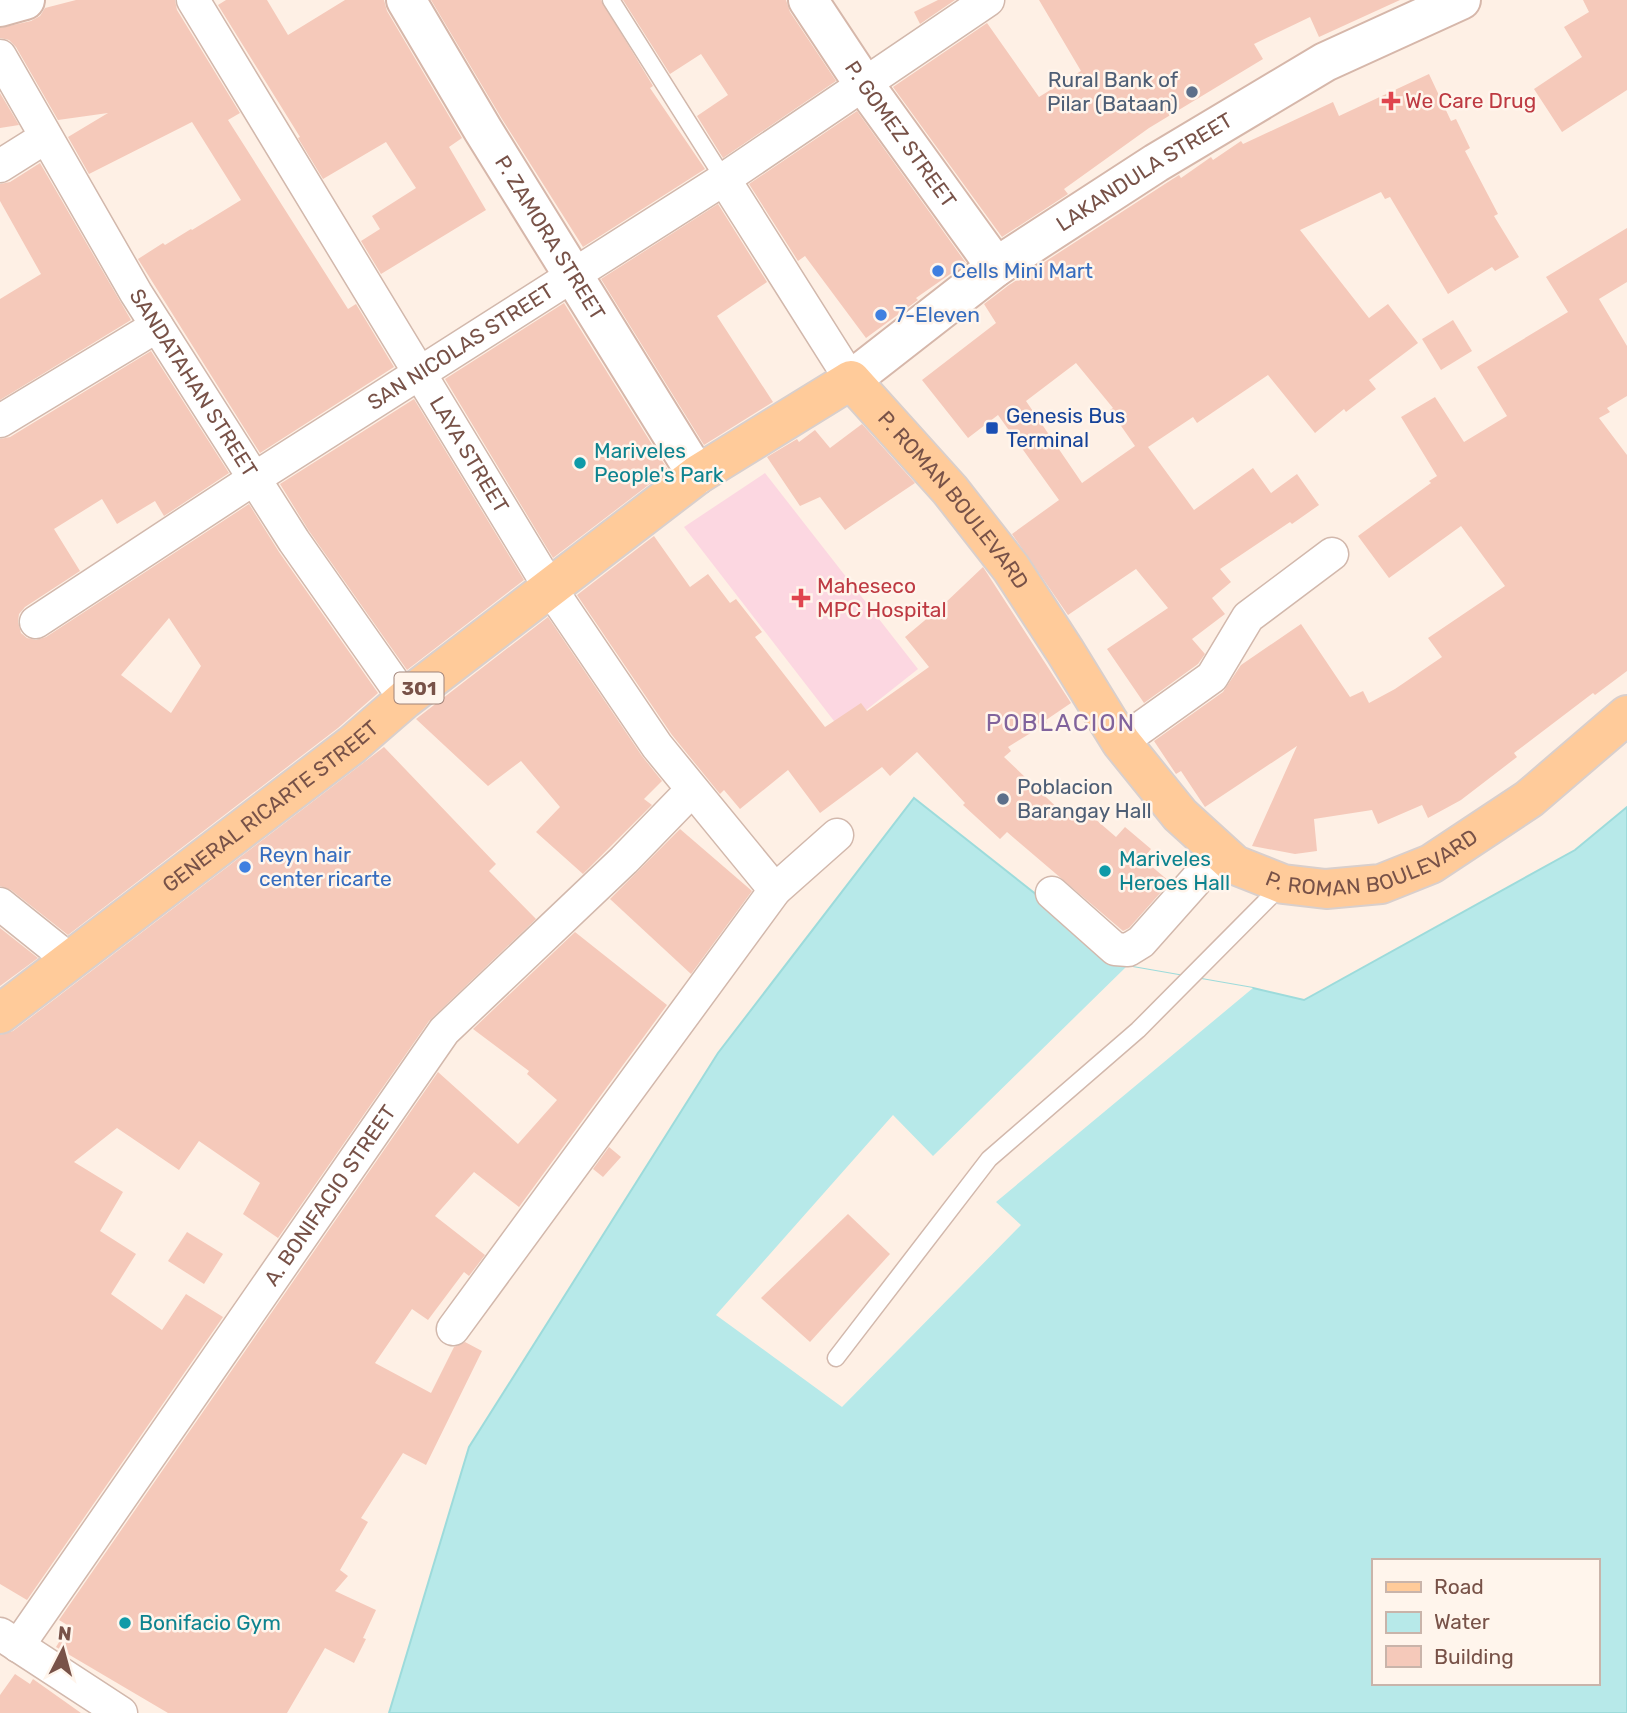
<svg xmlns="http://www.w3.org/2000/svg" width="1627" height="1713" viewBox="0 0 1627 1713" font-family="Rubik,sans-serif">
	<rect width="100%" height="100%" fill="#fef0e5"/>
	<!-- medical -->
	<polygon fill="#fcd7e1" points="765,473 918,669 841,730 684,527"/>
	<!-- water -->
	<path fill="#b7e9e9" stroke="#9ddbdb" stroke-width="2" fill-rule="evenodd" d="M914,798L1127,966L1253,988L1304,1000L1575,850L1627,807V1713H389L469,1447L718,1053ZM1373,1561H1597V1683H1373Z"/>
	<!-- pier -->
	<polygon fill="#fef0e5" points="1127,966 1253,988 996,1202 1021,1225 842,1407 716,1315 893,1115 933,1156"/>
	<!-- building -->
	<g fill="#f5c9ba" fill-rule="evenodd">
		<polygon points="76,0 175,0 177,10 240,113 228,120 348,309 356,304 394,367 260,453 138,259 163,243 165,245 191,229 192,230 241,200 192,122 89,174 68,137 108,113 58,120 16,47 9,40 0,38 0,28 31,21 40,16 45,8"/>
		<polygon points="226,0 267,0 288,35 345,0 384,0 387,11 462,138 449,147 486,210 381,274 361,241 380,229 372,216 416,188 386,142 323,179 298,138 300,137 218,5"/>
		<polygon points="431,0 601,0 653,86 650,88 705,169 583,247 502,119"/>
		<polygon points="623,0 786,0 790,12 836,81 723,158 697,116 728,95 701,54 670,74"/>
		<polygon points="938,0 955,0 920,24 914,12"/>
		<polygon points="1039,0 1400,0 1319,37 1310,17 1254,44 1263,59 1149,128 1064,189 1068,194 1002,237 893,87 987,23 1039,97 1081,71"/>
		<polygon points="1583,0 1627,0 1627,90 1562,132 1534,89 1582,57 1564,27 1589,12"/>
		<path d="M1429,74L1451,121L1456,119L1470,148L1465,151L1498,214L1494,216L1519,257L1495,271L1492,267L1448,294L1390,197L1385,199L1381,192L1300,230L1369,318L1388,304L1418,343L1369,380L1376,389L1346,412L1344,409L1315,433L1268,375L1197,423L1193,417L1148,447L1194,510L1253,468L1271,493L1297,474L1319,505L1292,524L1290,522L1220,569L1231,582L1212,598L1225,614L1192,639L1205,654L1198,664L1144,703L1107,649L1168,608L1136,569L1068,615L1012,534L1059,500L998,415L968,438L922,380L996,323L984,304L1009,285L1168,182L1179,175L1181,178L1211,157L1213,160L1241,141L1243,144L1333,102L1339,116ZM1076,363L1113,408L1110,410L1135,446L1082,483L1026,401Z"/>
		<polygon points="0,93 19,125 0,128"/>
		<polygon points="857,111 966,263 916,298 918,300 866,338 805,256 798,261 749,184"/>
		<polygon points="40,163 131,320 0,400 0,299 41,274 0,201 0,184 10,182"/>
		<polygon points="718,204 767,282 717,316 773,402 704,445 601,279"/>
		<polygon points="1627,228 1627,282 1599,299 1627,346 1627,396 1607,408 1610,412 1599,418 1627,455 1627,671 1595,695 1593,693 1514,753 1517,757 1461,800 1428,818 1422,805 1378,824 1372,810 1314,819 1317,851 1295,854 1252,846 1297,746 1205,807 1181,771 1176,774 1154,741 1223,692 1241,665 1301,624 1350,697 1363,691 1369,703 1395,689 1442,657 1428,638 1505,586 1461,526 1389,578 1358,536 1431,483 1429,481 1437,476 1401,417 1435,397 1464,442 1507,416 1477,367 1568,312 1546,277"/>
		<polygon points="564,303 668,470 553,558 445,379"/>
		<polygon points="1453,320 1472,351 1441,370 1422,339"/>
		<path d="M151,351L229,473L164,516L155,501L117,524L102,499L54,529L80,571L25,607L19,614L18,622L21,633L27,638L36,640L46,637L249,504L279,552L378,693L338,728L68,935L11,890L0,886V439L10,437ZM169,618L201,666L171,713L121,675Z"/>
		<polygon points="414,399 524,580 407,670 309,531 280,484"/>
		<polygon points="862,424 915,483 845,530 820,497 800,506 767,457 797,439 799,442 815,430 830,448"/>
		<polygon points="654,536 690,587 708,574 730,603 736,599 762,632 755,637 825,727 861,703 867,711 929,667 905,637 943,605 983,567 1071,703 1046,720 1047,723 1008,747 1011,751 1004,757 1068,818 1079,805 1116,837 1125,827 1151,849 1143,859 1170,882 1129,928 1123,931 1007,832 1000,839 963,805 965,803 917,752 890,776 882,767 820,813 788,770 740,809 724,790 720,794 672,735 577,595"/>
		<polygon points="548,617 642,756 662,781 644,799 652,805 583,874 536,832 560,807 521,761 488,786 416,719"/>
		<polygon points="384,747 496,864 489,871 536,919 429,1021 278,1238 243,1214 260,1183 199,1141 179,1170 117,1128 74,1162 123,1192 100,1231 136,1254 111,1294 162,1330 186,1294 223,1317 27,1600 0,1584 0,1035 13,1031"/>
		<polygon points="680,829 752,891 691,974 610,899"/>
		<polygon points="0,928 38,958 0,986"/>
		<polygon points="575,932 667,1005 519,1207 474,1172 435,1216 485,1255 469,1276 464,1272 428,1320 412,1309 375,1363 431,1393 454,1347 465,1342 482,1351 426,1465 403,1453 361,1518 368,1522 340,1570 348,1576 335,1591 376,1610 363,1638 366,1639 354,1663 325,1648 287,1713 168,1713 56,1647 69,1626 59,1620 438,1072 518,1144 557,1100 527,1074 529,1071 473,1029"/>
		<polygon points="609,1147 621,1157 603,1177 593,1169"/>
		<polygon points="848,1214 890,1254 810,1342 761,1298"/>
		<polygon points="187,1232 223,1254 204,1284 168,1261"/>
		<polygon points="15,1674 30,1684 33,1679 81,1713 0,1713 0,1695"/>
	</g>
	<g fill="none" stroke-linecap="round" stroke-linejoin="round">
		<defs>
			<g id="lane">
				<polyline points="611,0 724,179"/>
				<polyline points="836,1358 989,1159 1138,1030 1282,885"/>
			</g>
			<g id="street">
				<path id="s1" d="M193,0L550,588L657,746L775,890"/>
				<path id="s2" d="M0,56L136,293L294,541L405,699"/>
				<polyline points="0,166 46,137"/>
				<polyline points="724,179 851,380"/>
				<polyline points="0,421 157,326"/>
				<path id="s3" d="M36,622L255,478L724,179L988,0"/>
				<polyline points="1121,742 1212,677 1248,617 1332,554"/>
				<polyline points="1052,893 1115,949 1128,950 1141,942 1221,852"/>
				<polyline points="0,904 71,961"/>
				<polyline points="453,1329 775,890 837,835"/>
				<polyline points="0,1634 121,1713"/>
				<path id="s4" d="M18,1646L444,1031L624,860L692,790"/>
			</g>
			<g id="secondary">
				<path id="s5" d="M406,0L483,130L697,475"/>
				<path id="s6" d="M808,0L863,83L996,267"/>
				<polyline points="0,7 25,0"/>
				<path id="s7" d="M851,380L996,267L1156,163L1325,62L1461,0"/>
			</g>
			<g id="primary">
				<path id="s8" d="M0,1014L352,745L405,699L697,475L851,380L950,490L1011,568L1065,651L1121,742L1180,815L1235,865L1283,884L1326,889L1381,884L1431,864L1529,799L1627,715"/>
			</g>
		</defs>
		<!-- lane casing -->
		<use href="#lane" stroke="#d2b8ac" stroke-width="19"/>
		<!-- street casing -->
		<use href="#street" stroke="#d2b8ac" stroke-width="35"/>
		<!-- secondary casing -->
		<use href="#secondary" stroke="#d6b7aa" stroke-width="42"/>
		<!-- primary casing -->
		<use href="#primary" stroke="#d9cfcc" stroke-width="42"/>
		<!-- lane -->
		<use href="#lane" stroke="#fff" stroke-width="16"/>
		<!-- street -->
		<use href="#street" stroke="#fff" stroke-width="32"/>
		<!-- secondary -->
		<use href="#secondary" stroke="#fff" stroke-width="38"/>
		<!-- primary -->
		<use href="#primary" stroke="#ffcb9a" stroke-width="38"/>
	</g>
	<!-- markers -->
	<g fill="#5c6f8a" stroke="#fff5ec" stroke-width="2.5">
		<circle cx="1192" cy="92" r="7"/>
		<circle cx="1003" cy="799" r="7"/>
	</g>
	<g fill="#e0444e" stroke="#fff5ec" stroke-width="2.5">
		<path d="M1387.5 90.5h7v7h7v7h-7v7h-7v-7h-7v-7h7z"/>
		<path d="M797.5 587.5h7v7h7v7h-7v7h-7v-7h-7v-7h7z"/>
	</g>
	<g fill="#3f7fe0" stroke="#fff5ec" stroke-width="2.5">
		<circle cx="938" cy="271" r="7"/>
		<circle cx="881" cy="315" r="7"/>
		<circle cx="245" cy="867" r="7"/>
	</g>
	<rect fill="#1a4fb4" stroke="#fff5ec" stroke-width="2.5" x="985" y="421" width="14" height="14" rx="3.5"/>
	<g fill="#0f9aa8" stroke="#fff5ec" stroke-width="2.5">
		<circle cx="580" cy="463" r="7"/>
		<circle cx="1105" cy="871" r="7"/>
		<circle cx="125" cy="1623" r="7"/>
	</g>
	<g text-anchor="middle" stroke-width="5" stroke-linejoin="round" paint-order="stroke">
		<!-- shield labels -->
		<rect fill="#fff5ec" stroke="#a08379" stroke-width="2" x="394.5" y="672.5" width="49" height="31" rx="5"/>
		<g font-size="19" font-weight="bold" fill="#785248">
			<text x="419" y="695">301</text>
		</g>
		<!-- service labels -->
		<g font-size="21" fill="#4e5e75" stroke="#fff5ec" text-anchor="end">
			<text x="1178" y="87">Rural Bank of<tspan x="1178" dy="24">Pilar (Bataan)</tspan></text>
			<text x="1017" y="794" text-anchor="start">Poblacion<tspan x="1017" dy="24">Barangay Hall</tspan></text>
		</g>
		<!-- health labels -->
		<g font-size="21" fill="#be3a42" stroke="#fff5ec" text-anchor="start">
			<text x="1405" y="108">We Care Drug</text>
			<text x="817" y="593">Maheseco<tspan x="817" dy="24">MPC Hospital</tspan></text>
		</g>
		<!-- street labels -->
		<g font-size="21" fill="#785248" stroke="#fff5ec">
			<text dy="7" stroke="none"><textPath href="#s6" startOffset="163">P. GOMEZ STREET</textPath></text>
			<text dy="7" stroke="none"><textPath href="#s7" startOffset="360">LAKANDULA STREET</textPath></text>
			<text dy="7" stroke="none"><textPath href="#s5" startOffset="278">P. ZAMORA STREET</textPath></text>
			<text dy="7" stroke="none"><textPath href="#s3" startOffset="506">SAN NICOLAS STREET</textPath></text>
			<text dy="7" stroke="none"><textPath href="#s2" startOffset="380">SANDATAHAN STREET</textPath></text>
			<text dy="7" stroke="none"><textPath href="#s1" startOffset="532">LAYA STREET</textPath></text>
			<text dy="7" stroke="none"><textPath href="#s8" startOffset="1220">P. ROMAN BOULEVARD</textPath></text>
			<text dy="7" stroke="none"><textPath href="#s8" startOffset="341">GENERAL RICARTE STREET</textPath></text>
			<text dy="7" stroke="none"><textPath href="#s8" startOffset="1829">P. ROMAN BOULEVARD</textPath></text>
			<text dy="7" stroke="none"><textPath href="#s4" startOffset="548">A. BONIFACIO STREET</textPath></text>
		</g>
		<!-- shop labels -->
		<g font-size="21" fill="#366cbe" stroke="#fff5ec" text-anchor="start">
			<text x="952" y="278">Cells Mini Mart</text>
			<text x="895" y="322">7-Eleven</text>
			<text x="259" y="862">Reyn hair<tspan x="259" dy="24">center ricarte</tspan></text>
		</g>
		<!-- transit labels -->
		<g font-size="21" fill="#164399" stroke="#fff5ec" text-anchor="start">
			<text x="1006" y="423">Genesis Bus<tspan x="1006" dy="24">Terminal</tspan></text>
		</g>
		<!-- culture labels -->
		<g font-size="21" fill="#0d838f" stroke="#fff5ec" text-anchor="start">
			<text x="594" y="458">Mariveles<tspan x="594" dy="24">People's Park</tspan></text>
			<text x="1119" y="866">Mariveles<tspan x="1119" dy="24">Heroes Hall</tspan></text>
			<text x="139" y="1630">Bonifacio Gym</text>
		</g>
		<!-- quarter labels -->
		<g font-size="24" letter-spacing="2" fill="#81639c" stroke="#fff5ec">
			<text x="1061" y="731">POBLACION</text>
		</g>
	</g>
	<!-- legend -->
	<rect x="1372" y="1559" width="228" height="126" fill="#fff5ec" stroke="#c9b4aa" stroke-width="2"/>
	<rect x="1386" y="1582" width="35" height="10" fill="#ffcb9a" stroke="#c9b4aa" stroke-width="2"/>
	<text x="1434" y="1594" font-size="21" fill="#785248">Road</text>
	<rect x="1386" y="1612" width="35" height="21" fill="#b7e9e9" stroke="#c9b4aa" stroke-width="2"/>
	<text x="1434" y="1629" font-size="21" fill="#785248">Water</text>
	<rect x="1386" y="1646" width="35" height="21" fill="#f5c9ba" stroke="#c9b4aa" stroke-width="2"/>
	<text x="1434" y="1664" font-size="21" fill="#785248">Building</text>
	<!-- north arrow -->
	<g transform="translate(63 1650) rotate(6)" stroke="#fff5ec" stroke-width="5" paint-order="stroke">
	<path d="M0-5L12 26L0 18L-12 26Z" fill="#785248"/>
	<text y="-10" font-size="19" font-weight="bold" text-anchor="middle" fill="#785248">N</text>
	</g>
</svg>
